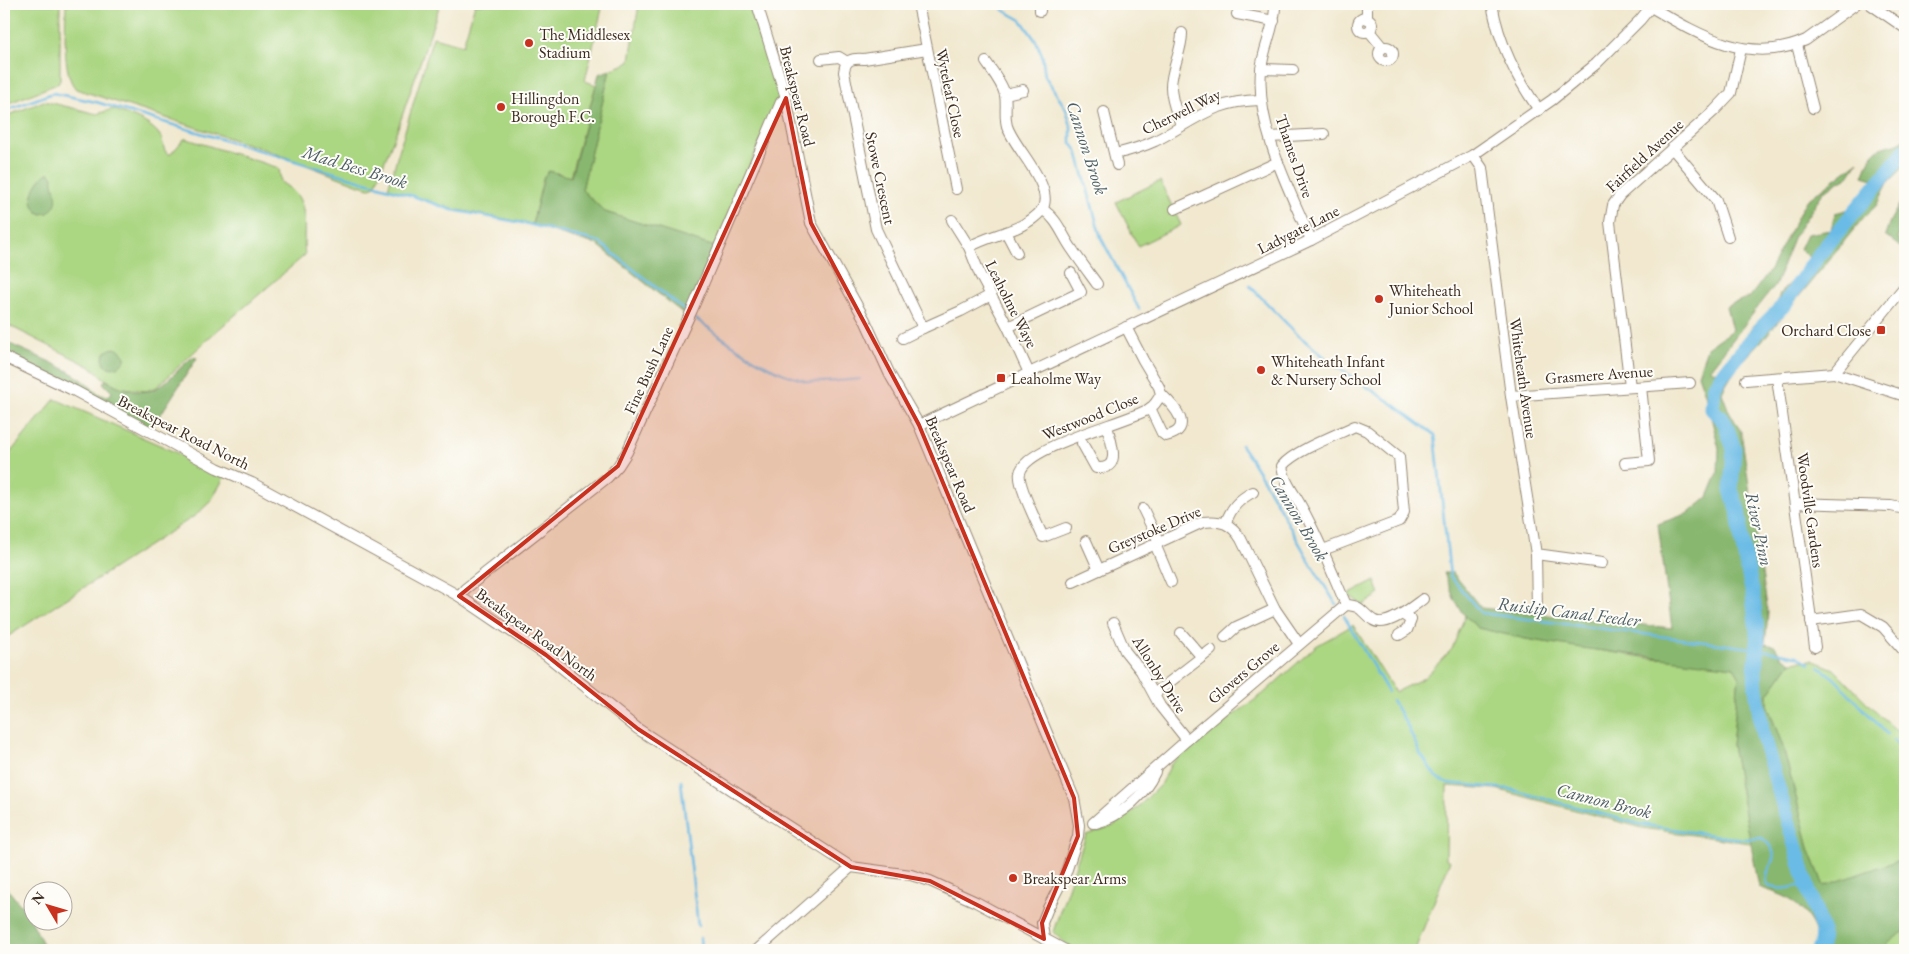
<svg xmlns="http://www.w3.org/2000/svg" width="1909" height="954" viewBox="0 0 1909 954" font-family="'EB Garamond',serif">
	<rect width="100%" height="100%" fill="#fdfcf7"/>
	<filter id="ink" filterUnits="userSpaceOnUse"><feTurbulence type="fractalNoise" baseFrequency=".02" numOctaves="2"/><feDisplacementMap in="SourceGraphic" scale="10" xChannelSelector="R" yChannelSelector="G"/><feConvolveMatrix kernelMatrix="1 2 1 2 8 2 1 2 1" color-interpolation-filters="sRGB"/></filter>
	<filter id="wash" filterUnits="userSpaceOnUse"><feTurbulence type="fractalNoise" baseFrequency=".0096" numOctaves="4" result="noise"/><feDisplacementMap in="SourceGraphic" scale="20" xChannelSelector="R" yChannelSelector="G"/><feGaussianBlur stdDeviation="1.12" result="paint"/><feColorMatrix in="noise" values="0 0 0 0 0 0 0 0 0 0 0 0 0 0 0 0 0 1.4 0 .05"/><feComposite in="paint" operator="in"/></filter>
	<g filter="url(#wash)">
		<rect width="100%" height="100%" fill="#f1e8cf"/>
		<!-- green -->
		<g fill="#abd682" stroke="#738050">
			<polygon points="7,4 60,4 60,81 57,84 4,105 4,9"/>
			<path d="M66,4H440L399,125L375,186L370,188L359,185L269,151L76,89C61,73 66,25 66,4Z"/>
			<polygon points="475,4 603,4 585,81 596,85 570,177 549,171 544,176 532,224 453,209 388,188 433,37 463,45"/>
			<polygon points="639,4 752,4 781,93 715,247 605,212 582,190 610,70 628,63 630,60"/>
			<path d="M44,101L97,114L113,109C128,115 152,122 161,137C164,143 162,149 168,154H171L184,139H187L279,168L281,182C286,186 293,190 297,195C309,212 302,236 305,255L212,335L157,387L146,391L119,387L105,379L91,367L4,323V117Z"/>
			<polygon points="1160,181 1181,225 1138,246 1116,202"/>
			<polygon points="55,399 162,446 225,476 211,501 196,515 4,639 4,460"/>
			<polygon points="1375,581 1380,594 1363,605 1348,595"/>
			<polygon points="1465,616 1478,628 1526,639 1649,658 1679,659 1734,667 1739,675 1732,745 1751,843 1643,828 1496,789 1447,786 1446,859 1450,861 1415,950 1072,950 1053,932 1086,835 1113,826 1136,809 1162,783 1171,764 1192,745 1263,694 1316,646 1353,625 1395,692 1424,678 1452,649"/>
			<polygon points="1812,660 1834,669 1878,714 1905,738 1905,950 1826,950 1824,886 1810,851 1783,747 1768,707 1768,694 1791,662"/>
		</g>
		<!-- forest -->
		<g fill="#88b770" stroke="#627047">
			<polygon points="610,70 582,190 605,212 715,247 685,315 598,245 532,225 544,176 549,171 571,177 599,74"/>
			<path d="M1905,138V166L1888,183L1876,206L1864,217C1831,257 1799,297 1766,336C1750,355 1731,369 1722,393L1728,409L1741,432L1768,613L1765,644L1775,646L1781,656L1791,662L1768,694V707L1783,747L1810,851L1824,886L1905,858V931L1887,943L1889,950H1813C1824,933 1805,911 1792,901C1783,894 1769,891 1759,887L1732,745L1739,675L1734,667L1588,649L1526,639L1478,628L1465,616L1455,601L1444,573H1453L1481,608L1672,628L1658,524L1689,513L1708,497L1718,473L1719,448L1705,394L1698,374L1707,348L1732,330L1726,306L1750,297L1770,270L1805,202L1859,161L1849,176L1824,191L1793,238L1776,284L1710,369L1717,372L1756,323L1777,303L1780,293L1797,277L1811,259L1800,249L1807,234L1831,230L1835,213L1850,209L1873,179L1863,176C1867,167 1870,154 1879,149C1888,144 1898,146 1905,138Z"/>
			<path d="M47,173H50L53,177C51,192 65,199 48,213L41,214C24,205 35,182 47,173Z"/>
			<polygon points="1903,198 1905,198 1905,227 1897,239 1905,245 1905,251 1885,235 1890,221"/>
			<path d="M4,341C30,354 60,364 84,381C92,387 97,397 109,396L112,392L103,383L105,380C119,387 141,397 157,388C167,383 182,365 193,357L197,358L150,431L4,353Z"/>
			<path d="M114,348L120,350L125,357V360C120,368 112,370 104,365C101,355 105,350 114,348Z"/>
			<polygon points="4,885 28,914 46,950 4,950"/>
		</g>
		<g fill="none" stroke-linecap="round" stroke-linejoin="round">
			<!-- stream -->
			<g stroke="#6bbbe6" stroke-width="2.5">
				<polyline points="1001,4 1003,10 1021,20 1036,41 1042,55 1045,76 1066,109 1071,126 1071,143 1077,151 1101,238 1139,309"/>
				<polyline points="4,111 53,93 96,102 413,196 452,210 528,224 599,242 684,310"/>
				<polyline points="1250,286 1298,335 1334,365 1393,404 1435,435 1450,576 1481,613 1751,648 1797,656 1810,663"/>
				<path d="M696,319C730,343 765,371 806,381C819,384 846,380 860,379"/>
				<path d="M1241,445C1265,478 1282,514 1302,548C1312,567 1325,586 1336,604"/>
				<polyline points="1344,616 1388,692"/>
				<polyline points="1819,667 1834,678 1887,734"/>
				<path d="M1392,700L1407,725L1420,753L1436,777L1448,783L1509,789L1639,824L1725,837L1746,839L1762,838C1787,858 1763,864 1767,885C1779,892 1794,887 1807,884"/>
				<polyline points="1893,740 1905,752"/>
				<polyline points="681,781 698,926"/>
				<polyline points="700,938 701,950"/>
			</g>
			<!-- river -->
			<polyline stroke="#6bbbe6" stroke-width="15" points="1818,950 1821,946 1822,929 1809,892 1763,737 1756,688 1755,671 1758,643 1753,595 1742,542 1738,510 1731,490 1734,449 1725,423 1712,409 1714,387 1722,375 1762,327 1783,306 1821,252 1905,151"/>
		</g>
	</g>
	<g filter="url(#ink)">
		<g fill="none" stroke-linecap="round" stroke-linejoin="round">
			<defs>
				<g id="minor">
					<polyline points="757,4 786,98 811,223 865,320 890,375 919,425 1074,798 1079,825 1078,836 1065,875 1048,908 1042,923 1044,939"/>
					<polyline points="918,4 956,189"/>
					<polyline points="1040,4 1040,11"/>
					<polyline points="1367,4 1367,19"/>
					<path d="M1492,4C1499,44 1516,77 1539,110"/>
					<polyline points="1870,4 1905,28"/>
					<path d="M1651,7C1699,35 1750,66 1806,40L1856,4"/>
					<path d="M1275,8C1274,29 1263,49 1261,70C1256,127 1289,189 1311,240"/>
					<polyline points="1237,14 1274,21"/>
					<circle cx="1365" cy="25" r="7"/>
					<polyline points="1369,31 1383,48"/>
					<polyline points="1797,45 1813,108"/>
					<circle cx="1386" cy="54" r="7"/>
					<path d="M927,49L864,59C853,58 845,59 844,72L876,229L923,328L961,311L991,295"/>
					<polyline points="821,59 839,57 847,62"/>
					<polyline points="1261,69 1293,70"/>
					<polyline points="1005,94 1023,90"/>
					<polyline points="1104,112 1117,165"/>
					<path d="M1181,125C1177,113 1171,101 1171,87C1171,69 1182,52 1182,33"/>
					<polyline points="1270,137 1324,134"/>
					<polyline points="1672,148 1716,200 1728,237"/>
					<path d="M1115,154C1128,151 1142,147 1155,141C1195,121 1211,101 1260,100"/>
					<polyline points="1473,155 1482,168 1511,396 1536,554 1537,609"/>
					<path d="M1042,209C1058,219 1062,235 1072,249C1080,261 1089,273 1097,284"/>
					<polyline points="1175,209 1278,162"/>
					<polyline points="952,220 969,247 980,275 1008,327 1029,373"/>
					<polyline points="1006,232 1017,253"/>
					<path d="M969,247C991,234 1024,231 1041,211C1058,189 1013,147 1007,126C1004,115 1007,105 1005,95C1003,84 992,71 986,62"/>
					<polyline points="1008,327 1081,292 1071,273"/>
					<polyline points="903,338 923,328"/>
					<polyline points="4,357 75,391 217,468 252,483 459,596 546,655 638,729 851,867 911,875 930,881 976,902 1065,950"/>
					<polyline points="1834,373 1905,396"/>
					<polyline points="1777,378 1815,647"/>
					<polyline points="1746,380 1834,373 1905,286"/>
					<polyline points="1630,387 1610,222 1613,205 1620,195 1714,111 1731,93 1741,49"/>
					<polyline points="1511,396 1690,383"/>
					<path d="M1150,408L1162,433L1166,436C1196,429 1174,406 1161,394"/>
					<polyline points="919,425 1311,240 1473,155 1552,100 1596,64 1640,20 1653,4"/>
					<path d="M1082,443L1096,468C1123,470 1111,442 1107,426"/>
					<polyline points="1625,463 1649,461 1641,387"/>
					<polyline points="1795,503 1891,506 1905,509"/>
					<polyline points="1143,509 1159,542"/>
					<path d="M1226,522C1232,507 1238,500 1253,492"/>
					<path d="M1066,528L1043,537C1038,525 1017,484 1020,473C1025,446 1125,423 1149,409C1154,406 1158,400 1161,394L1159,387L1143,360L1126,327"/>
					<polyline points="1086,541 1099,570"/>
					<polyline points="1155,544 1171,582"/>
					<path d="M1323,550L1399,521L1404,512L1399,457L1367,431L1355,426C1336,435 1294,451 1282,466C1284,482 1295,494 1302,508C1319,539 1332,572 1346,605"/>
					<polyline points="1536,554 1602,563"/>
					<path d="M1073,582L1203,522C1221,520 1231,523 1241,539L1275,609L1299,644"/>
					<polyline points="459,596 465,589 608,477 618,466 627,452 692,310 781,102 786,98"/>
					<path d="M1346,605C1364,606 1360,612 1373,620C1386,629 1412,607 1423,599"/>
					<polyline points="1811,621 1861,614 1883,627 1905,652"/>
					<polyline points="1113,623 1125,651 1141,671 1160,706 1187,740"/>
					<polyline points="1181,633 1202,657"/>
					<polyline points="1399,635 1407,630 1411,620 1402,614"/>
					<polyline points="1225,637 1236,627 1275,609"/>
					<polyline points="1154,694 1211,650"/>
					<polyline points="1093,823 1187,740 1346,605"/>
					<path d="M1096,823C1121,816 1144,796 1155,772"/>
					<polyline points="757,950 851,867"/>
				</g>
			</defs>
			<!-- minor casing -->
			<use href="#minor" stroke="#968976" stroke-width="12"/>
			<!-- minor -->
			<use href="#minor" stroke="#fff" stroke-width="10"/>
		</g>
	</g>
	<!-- marked area -->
	<path fill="#c8321e" fill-opacity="0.2" stroke="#c8321e" stroke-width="4" stroke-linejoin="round" d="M786,98L811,223L919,425L1074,798L1078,836L1042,923L1044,939L930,881L851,867L638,729L546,655L459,596L618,466Z"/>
	<!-- markers -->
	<g fill="#c8321e" stroke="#fdfcf7" stroke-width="2">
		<circle cx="529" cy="43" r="5"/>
		<circle cx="501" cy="107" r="5"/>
		<circle cx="1379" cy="299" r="5"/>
		<rect x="1876" y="325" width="10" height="10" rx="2.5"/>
		<circle cx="1261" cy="370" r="5"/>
		<rect x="996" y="373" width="10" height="10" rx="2.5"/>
		<circle cx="1013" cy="878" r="5"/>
	</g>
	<g text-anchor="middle" stroke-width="4" stroke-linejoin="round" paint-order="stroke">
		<!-- poi labels -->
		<g font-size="16" fill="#3b2a1e" stroke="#fdfcf7" text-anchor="start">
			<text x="539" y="40">The Middlesex<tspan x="539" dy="18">Stadium</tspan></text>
			<text x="511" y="104">Hillingdon<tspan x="511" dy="18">Borough F.C.</tspan></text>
			<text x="1389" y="296">Whiteheath<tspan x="1389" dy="18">Junior School</tspan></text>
			<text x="1871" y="336" text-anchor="end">Orchard Close</text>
			<text x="1271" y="367">Whiteheath Infant<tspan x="1271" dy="18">&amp; Nursery School</tspan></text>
			<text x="1011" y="384">Leaholme Way</text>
			<text x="1023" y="884">Breakspear Arms</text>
		</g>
		<!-- street labels -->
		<g font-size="16" fill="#3b2a1e" stroke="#fdfcf7">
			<text transform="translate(951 93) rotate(78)" y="6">Wyteleaf Close</text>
			<text transform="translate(798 96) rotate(76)" y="6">Breakspear Road</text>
			<text transform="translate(1181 111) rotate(-26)" y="6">Cherwell Way</text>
			<text transform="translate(1644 155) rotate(-43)" y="6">Fairfield Avenue</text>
			<text transform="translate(1295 156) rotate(71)" y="6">Thames Drive</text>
			<text transform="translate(881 178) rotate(78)" y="6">Stowe Crescent</text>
			<text transform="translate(1298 229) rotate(-27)" y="6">Ladygate Lane</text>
			<text transform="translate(1012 304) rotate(63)" y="6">Leaholme Waye</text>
			<text transform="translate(648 370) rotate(-65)" y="6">Fine Bush Lane</text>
			<text transform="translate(1599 374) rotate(-4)" y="6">Grasmere Avenue</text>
			<text transform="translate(1524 378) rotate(82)" y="6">Whiteheath Avenue</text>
			<text transform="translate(1090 416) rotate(-22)" y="6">Westwood Close</text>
			<text transform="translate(184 432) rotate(27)" y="6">Breakspear Road North</text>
			<text transform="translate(951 464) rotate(67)" y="6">Breakspear Road</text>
			<text transform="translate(1811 510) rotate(82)" y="6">Woodville Gardens</text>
			<text transform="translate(1154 529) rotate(-23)" y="6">Greystoke Drive</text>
			<text transform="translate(537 634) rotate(36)" y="6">Breakspear Road North</text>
			<text transform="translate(1243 672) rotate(-40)" y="6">Glovers Grove</text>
			<text transform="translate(1160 674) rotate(58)" y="6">Allonby Drive</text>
		</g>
		<!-- water labels -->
		<g font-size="18" font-style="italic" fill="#4c5d64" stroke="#fdfcf7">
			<text transform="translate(1087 148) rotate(72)" y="6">Cannon Brook</text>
			<text transform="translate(355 167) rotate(17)" y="6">Mad Bess Brook</text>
			<text transform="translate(1299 518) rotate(59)" y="6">Cannon Brook</text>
			<text transform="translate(1759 529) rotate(78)" y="6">River Pinn</text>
			<text transform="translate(1569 612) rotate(7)" y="6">Ruislip Canal Feeder</text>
			<text transform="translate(1604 801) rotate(14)" y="6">Cannon Brook</text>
		</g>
	</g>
	<!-- margin -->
	<rect width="1909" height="954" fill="none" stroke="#fdfcf7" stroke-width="20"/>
	<!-- north arrow -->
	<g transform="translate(48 906) rotate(308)"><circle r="24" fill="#fdfcf7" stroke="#afa8a0"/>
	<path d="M0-4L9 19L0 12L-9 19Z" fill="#c8321e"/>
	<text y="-8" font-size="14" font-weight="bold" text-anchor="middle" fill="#3b2a1e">N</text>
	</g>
</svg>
